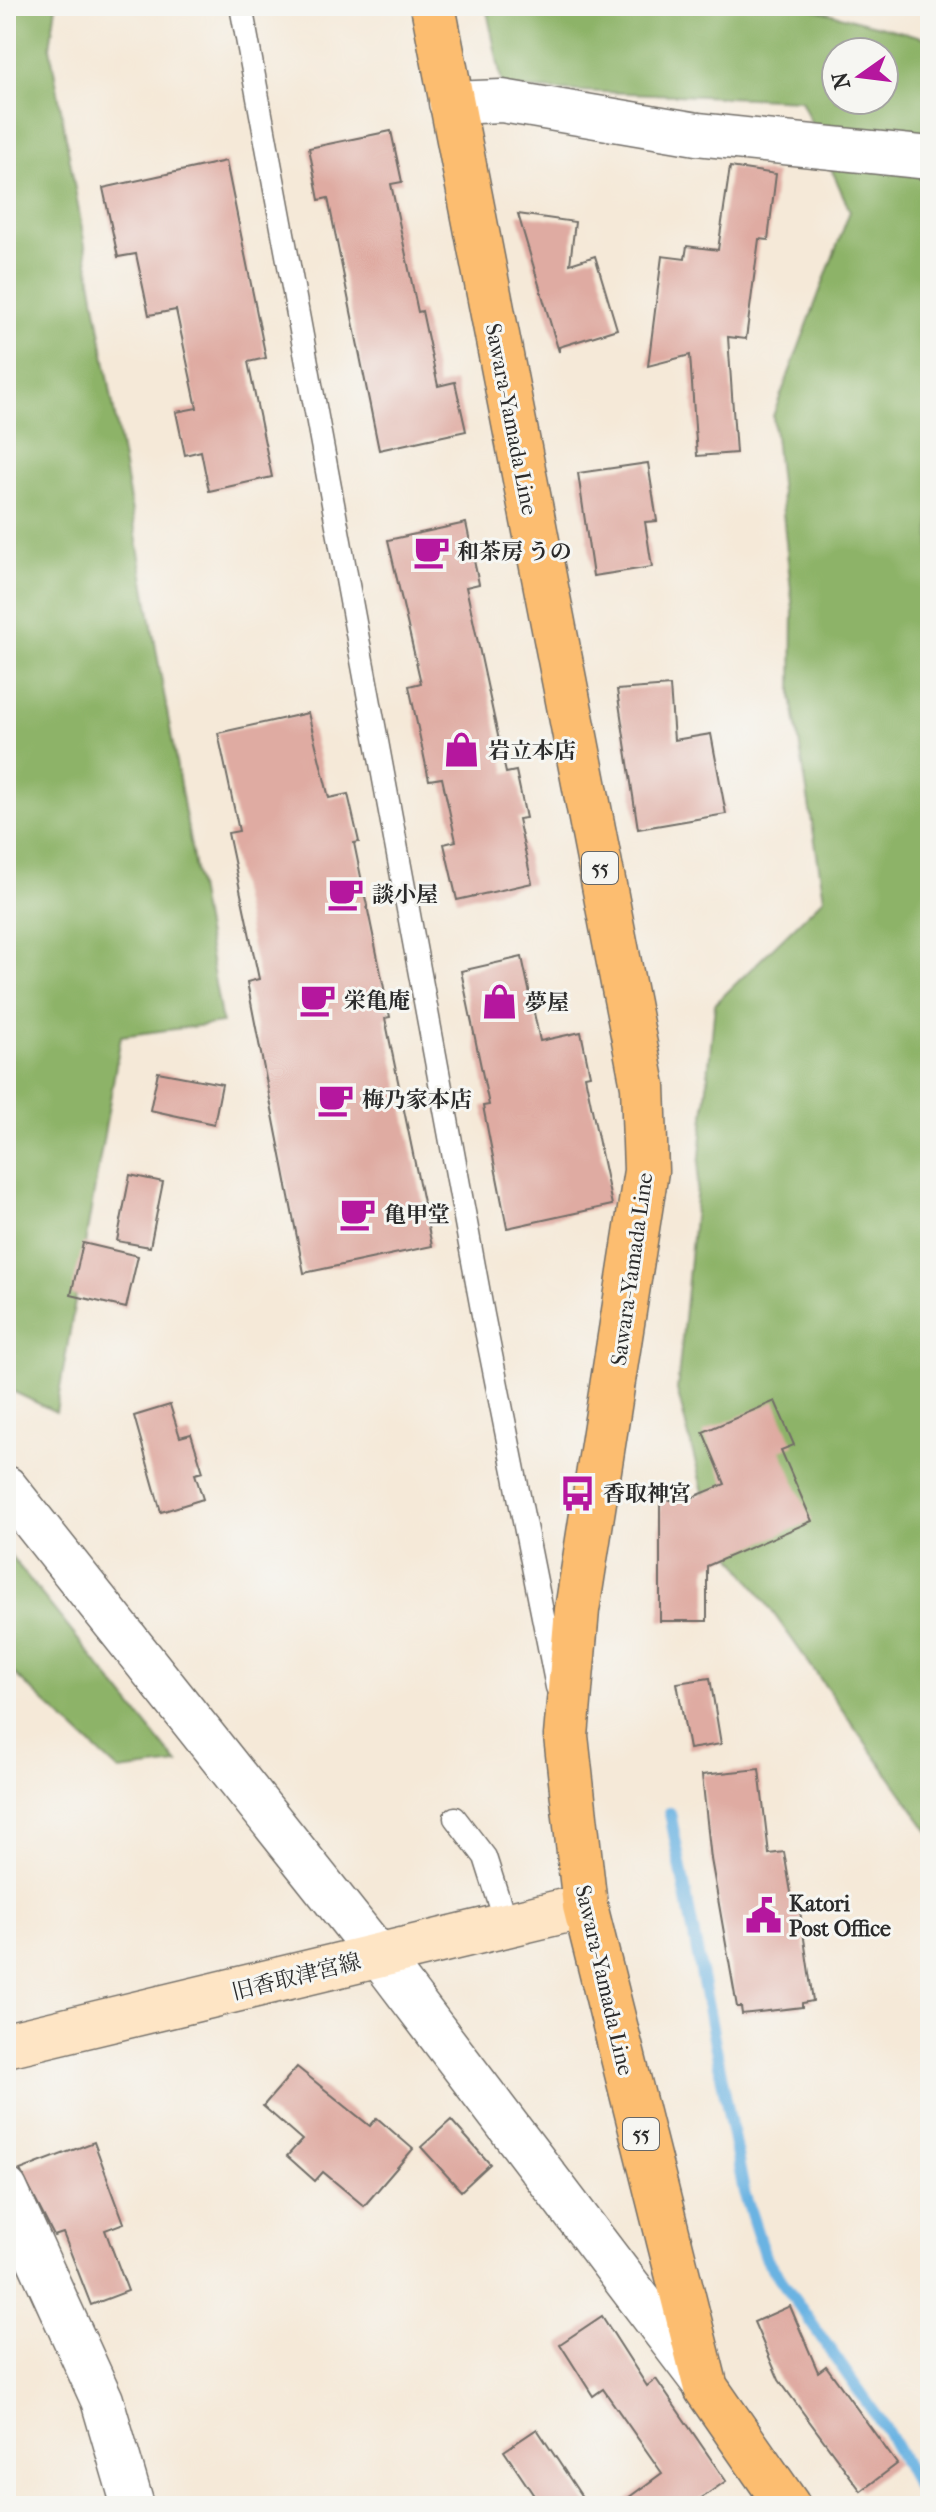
<svg xmlns="http://www.w3.org/2000/svg" width="936" height="2512" viewBox="0 0 936 2512" font-family="'IM FELL French Canon','Noto Serif JP',serif">
	<rect width="100%" height="100%" fill="#f6f6f2"/>
	<filter id="ink" filterUnits="userSpaceOnUse"><feTurbulence type="fractalNoise" baseFrequency=".0125" numOctaves="2"/><feDisplacementMap in="SourceGraphic" scale="16" xChannelSelector="R" yChannelSelector="G"/><feConvolveMatrix kernelMatrix="1 2 1 2 8 2 1 2 1" color-interpolation-filters="sRGB"/></filter>
	<filter id="wash" filterUnits="userSpaceOnUse"><feTurbulence type="fractalNoise" baseFrequency=".006" numOctaves="4" result="noise"/><feDisplacementMap in="SourceGraphic" scale="32" xChannelSelector="R" yChannelSelector="G"/><feGaussianBlur stdDeviation="1.8" result="paint"/><feColorMatrix in="noise" values="0 0 0 0 0 0 0 0 0 0 0 0 0 0 0 0 0 1.4 0 .05"/><feComposite in="paint" operator="in"/></filter>
	<g filter="url(#wash)">
		<rect width="100%" height="100%" fill="#f5e9d8"/>
		<!-- forest -->
		<g fill="#8db368" stroke="#5c6f4a" stroke-width="2" fill-rule="evenodd">
			<polygon points="6,6 56,6 50,47 222,1023 121,1036 56,1412 6,1388"/>
			<path d="M486,6H801L930,39V1833L712,1527L677,1390L715,1004L824,898L792,697L793,610L773,416L850,211L801,100L503,88ZM836,52H884V100H836Z"/>
			<polygon points="6,1550 178,1764 119,1771 6,1666"/>
		</g>
		<g fill="none" stroke-linecap="round" stroke-linejoin="round">
			<!-- stream -->
			<polyline stroke="#6ab3e2" stroke-width="12" points="670,1813 744,2192 765,2257 887,2431 928,2506"/>
		</g>
		<g id="blocks">
			<!-- building -->
			<g fill="#dfaba2">
				<polygon points="391,131 402,182 391,184 418,312 422,311 438,386 455,382 466,431 379,450 328,198 319,200 309,148"/>
				<polygon points="226,161 266,358 248,362 272,477 209,491 201,451 185,455 176,412 197,408 176,310 149,315 136,254 118,257 103,188"/>
				<polygon points="730,167 776,174 768,240 759,239 746,339 728,337 736,453 697,456 690,355 648,366 662,256 685,259 687,246 718,250"/>
				<polygon points="518,214 575,222 570,264 595,256 617,329 559,347 559,352"/>
				<polygon points="648,463 657,521 645,522 652,567 593,576 578,473"/>
				<polygon points="466,523 479,584 466,587 506,773 516,771 526,818 518,819 532,883 457,900 444,844 456,841 442,778 429,780 409,686 421,683 388,540"/>
				<polygon points="670,686 674,740 711,734 726,814 638,829 617,690"/>
				<polygon points="308,713 329,798 348,794 359,842 354,843 390,1017 385,1018 432,1246 304,1273 247,982 259,979 228,833 239,831 218,733"/>
				<polygon points="522,957 540,1041 581,1032 590,1075 585,1076 612,1205 507,1228 483,1106 489,1105 461,971"/>
				<polygon points="158,1072 222,1084 214,1124 150,1110"/>
				<polygon points="130,1175 163,1182 150,1247 117,1241"/>
				<polygon points="83,1243 138,1256 126,1308 71,1295"/>
				<polygon points="775,1401 794,1445 781,1450 812,1521 707,1566 707,1621 660,1621 660,1500 686,1500 725,1484 703,1432"/>
				<polygon points="170,1405 180,1437 191,1434 203,1472 195,1474 203,1499 161,1512 134,1416"/>
				<polygon points="710,1678 721,1744 689,1749 677,1683"/>
				<polygon points="759,1769 769,1854 784,1852 792,1898 798,1897 813,2001 802,2003 802,2007 742,2014 741,2007 737,2007 711,1859 702,1775"/>
				<polygon points="297,2067 370,2126 377,2118 413,2149 364,2206 323,2172 315,2181 287,2156 302,2140 263,2106"/>
				<polygon points="451,2120 490,2164 461,2191 421,2147"/>
				<polygon points="94,2142 124,2223 105,2230 128,2291 91,2305 63,2233 54,2236 20,2170"/>
				<polygon points="790,2306 818,2372 826,2366 897,2464 861,2491 779,2380 754,2322"/>
				<polygon points="602,2316 647,2386 656,2379 726,2481 690,2506 617,2506 662,2473 603,2389 593,2396 560,2344"/>
				<polygon points="537,2429 588,2506 541,2506 504,2451"/>
			</g>
		</g>
	</g>
	<g filter="url(#ink)">
		<use href="#blocks" fill-opacity="0" stroke="#726e68" stroke-width="2"/>
		<g fill="none" stroke-linecap="round" stroke-linejoin="round">
			<defs>
				<g id="lane">
					<polyline points="241,6 483,1315 557,1687"/>
					<polyline points="455,1818 485,1857 507,1926"/>
				</g>
				<g id="street">
					<polyline points="450,103 502,101 697,134 930,158"/>
					<polyline points="6,1487 379,1956 706,2387"/>
					<polyline points="6,2189 102,2400 133,2506"/>
				</g>
				<polyline id="secondary" points="6,2045 585,1906"/>
				<polyline id="primary" points="433,6 643,1086 646,1171 577,1610 566,1736 585,1906 706,2388 788,2506"/>
			</defs>
			<!-- lane casing -->
			<use href="#lane" stroke="#726e68" stroke-width="25"/>
			<!-- street casing -->
			<use href="#street" stroke="#726e68" stroke-width="45"/>
			<!-- secondary casing -->
			<use href="#secondary" stroke="#726e68" stroke-width="47"/>
			<!-- primary casing -->
			<use href="#primary" stroke="#726e68" stroke-width="47"/>
			<!-- lane -->
			<use href="#lane" stroke="#fff" stroke-width="22"/>
			<!-- street -->
			<use href="#street" stroke="#fff" stroke-width="42"/>
			<!-- secondary -->
			<use href="#secondary" stroke="#fee5c5" stroke-width="44"/>
			<!-- primary -->
			<use href="#primary" stroke="#fcbd6f" stroke-width="44"/>
		</g>
	</g>
	<!-- icons -->
	<defs>
		<symbol id="cafe-bare" viewBox="-9 -9 18 18"><path d="M-5.5-4.5H6V0H3Q3 3.5 0 3.5H-2.5Q-5.5 3.5-5.5 0ZM3-3.2v2h1.7v-2ZM-6 4.5H4V6H-6Z" fill="#b5179e" stroke="#f6f6f2" stroke-width="2.5" paint-order="stroke"/></symbol>
		<symbol id="shop-bare" viewBox="-9 -9 18 18"><path d="M-5-2.5h2.3a2.7 3.5 0 0 1 5.4 0H5L5.5 6h-11ZM-1.5-2.5h3a1.5 2.3 0 0 0-3 0Z" fill="#b5179e" stroke="#f6f6f2" stroke-width="2.5" paint-order="stroke"/></symbol>
		<symbol id="bus-bare" viewBox="-9 -9 18 18"><path d="M-5-6H5V4H4V6H2V4H-2V6H-4V4H-5ZM-3.5-4V0h7V-4ZM-3.5 1.2v1.5H-2V1.2ZM2 1.2v1.5H3.5V1.2Z" fill="#b5179e" stroke="#f6f6f2" stroke-width="2.5" paint-order="stroke"/></symbol>
		<symbol id="civic-bare" viewBox="-9 -9 18 18"><path d="M-.6-6.5H3V-4.5H.6V-3L4-1V1h2V6H-6V1h2V-1L-.6-3ZM-1.2 2.5V6h2.4V2.5Z" fill="#b5179e" stroke="#f6f6f2" stroke-width="2.5" paint-order="stroke"/></symbol>
	</defs>
	<g fill-rule="evenodd">
		<use href="#cafe-bare" x="406" y="526" width="51" height="51"/>
		<use href="#shop-bare" x="436" y="724" width="51" height="51"/>
		<use href="#cafe-bare" x="320" y="868" width="51" height="51"/>
		<use href="#cafe-bare" x="292" y="974" width="51" height="51"/>
		<use href="#shop-bare" x="474" y="976" width="51" height="51"/>
		<use href="#cafe-bare" x="310" y="1074" width="51" height="51"/>
		<use href="#cafe-bare" x="332" y="1188" width="51" height="51"/>
		<use href="#bus-bare" x="552" y="1468" width="51" height="51"/>
		<use href="#civic-bare" x="738" y="1890" width="51" height="51"/>
	</g>
	<g text-anchor="middle" stroke-width="6" stroke-linejoin="round" paint-order="stroke">
		<!-- shield labels -->
		<g fill="#f6f6f2" stroke="#686867" stroke-width="2">
			<rect x="582" y="852" width="36" height="32" rx="6"/>
			<rect x="623" y="2118" width="36" height="32" rx="6"/>
		</g>
		<g font-size="20" font-weight="bold" fill="#2b2b2b">
			<text x="600" y="875">55</text>
			<text x="641" y="2141">55</text>
		</g>
		<!-- street labels -->
		<g font-size="22" fill="#2b2b2b" stroke="#f6f6f2">
			<text transform="translate(512 419) rotate(79)" y="8">Sawara-Yamada Line</text>
			<text transform="translate(631 1269) rotate(-82)" y="8">Sawara-Yamada Line</text>
			<text transform="translate(296 1976) rotate(-14)" y="8">旧香取津宮線</text>
			<text transform="translate(605 1980) rotate(77)" y="8">Sawara-Yamada Line</text>
		</g>
		<!-- poi labels -->
		<g font-size="22" font-weight="bold" fill="#2b2b2b" stroke="#f6f6f2" text-anchor="start">
			<text x="457" y="559">和茶房 うの</text>
			<text x="488" y="758">岩立本店</text>
			<text x="372" y="902">談小屋</text>
			<text x="344" y="1008">栄亀庵</text>
			<text x="525" y="1010">夢屋</text>
			<text x="362" y="1107">梅乃家本店</text>
			<text x="384" y="1222">亀甲堂</text>
			<text x="603" y="1501">香取神宮</text>
			<text x="789" y="1911">Katori<tspan x="789" dy="25">Post Office</tspan></text>
		</g>
	</g>
	<!-- margin -->
	<rect width="936" height="2512" fill="none" stroke="#f6f6f2" stroke-width="32"/>
	<!-- north arrow -->
	<g transform="translate(860 76) rotate(256)"><circle r="38" fill="#f6f6f2" stroke="#a5a5a2" stroke-width="2"/>
	<path d="M0-6L14 30L0 20L-14 30Z" fill="#b5179e"/>
	<text y="-12" font-size="22" font-weight="bold" text-anchor="middle" fill="#2b2b2b">N</text>
	</g>
</svg>
